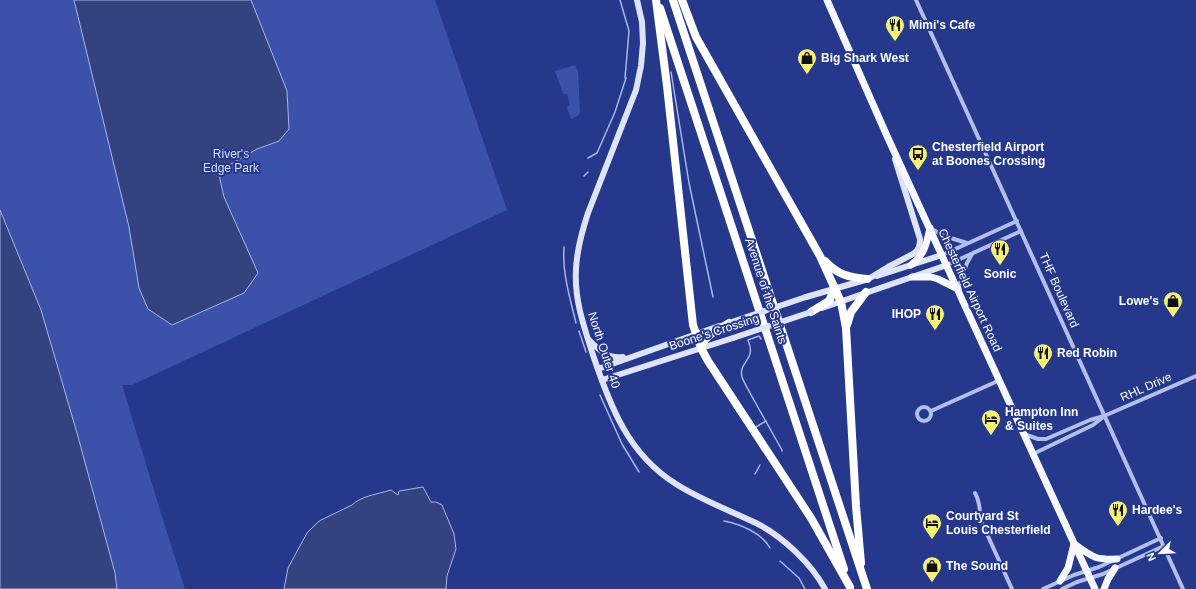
<svg xmlns="http://www.w3.org/2000/svg" width="1196" height="589" viewBox="0 0 1196 589" font-family="Helvetica,sans-serif">
	<rect width="100%" height="100%" fill="#25388b"/>
	<!-- green -->
	<g fill="#3c52aa">
		<polygon points="0,0 435,0 507,210 132,385 122,385 163,520 185,589 117,589 115,573 77,433 41,310 0,209"/>
		<polygon points="575,65 578,71 580,112 578,116 571,119 567,107 570,105 567,94 563,94 555,71"/>
	</g>
	<!-- water -->
	<g fill="#344280" stroke="#a7b6eb">
		<polygon points="74,0 251,0 287,91 289,129 279,141 257,149 224,168 219,175 224,197 258,273 244,293 172,325 148,309 139,288 129,227"/>
		<polygon points="0,210 41,310 77,433 115,573 117,589 0,589"/>
		<path d="M423,487L431,502H436L442,505L454,534L456,549L447,576L446,589H284L288,568L307,533L319,521L352,505C361,496 378,494 391,490L398,495L399,491Z"/>
	</g>
	<g fill="none" stroke-linecap="round" stroke-linejoin="round">
		<!-- stream -->
		<g stroke="#a7b6eb" stroke-width="1.5">
			<polyline points="671,72 689,183 713,297"/>
			<polyline points="588,158 597,153 615,112 626,78 625,78 629,31 620,0"/>
			<polyline points="584,176 588,172"/>
			<path d="M564,247C562,273 570,298 576,323"/>
			<polyline points="579,331 586,352"/>
			<path d="M761,339L759,336L748,340C757,361 738,361 742,377C745,385 751,394 755,402C764,418 773,434 782,450V451"/>
			<polyline points="600,395 622,444 639,472"/>
			<polyline points="756,427 766,421"/>
			<polyline points="755,474 760,465"/>
			<path d="M724,521C740,524 762,533 770,548"/>
			<polyline points="780,561 799,578 805,589"/>
		</g>
		<!-- street -->
		<g stroke="#b3beea" stroke-width="4">
			<polyline points="916,0 1183,589"/>
			<polyline points="930,228 944,236 967,243"/>
			<polyline points="942,255 1017,221"/>
			<polyline points="947,265 1021,231"/>
			<polyline points="958,289 967,263 972,254"/>
			<circle cx="924" cy="414" r="7"/>
			<polyline points="931,411 1000,380"/>
			<polyline points="1024,434 1038,439 1046,439 1090,420 1104,416 1196,376"/>
			<polyline points="1033,454 1093,425 1102,418"/>
			<path d="M975,493C982,506 978,511 982,523L1012,589"/>
			<polyline points="1043,589 1074,575 1099,567 1161,538"/>
			<polyline points="1062,589 1077,582 1103,574 1164,546"/>
		</g>
		<!-- secondary -->
		<g stroke="#dee3f8" stroke-width="6">
			<path d="M637,0L642,22L643,43L641,66L636,90L588,213C582,231 577,250 576,269C574,299 584,327 593,355C610,406 628,454 676,484C701,500 729,510 756,523C782,536 811,563 825,589"/>
			<polyline points="877,276 942,255"/>
			<path d="M870,278L888,267L913,254C919,250 920,246 920,239L895,159"/>
			<polyline points="806,297 865,280"/>
			<polyline points="822,308 947,265"/>
			<path d="M589,340C599,350 608,359 623,357"/>
			<polyline points="598,369 719,326"/>
			<polyline points="602,380 733,338"/>
		</g>
		<!-- primary -->
		<g stroke="#f7f8fe" stroke-width="7">
			<polyline points="827,0 887,136 1095,589"/>
			<path d="M911,265C925,254 926,245 930,228"/>
			<polyline points="912,277 931,277 938,279 958,289"/>
			<path d="M1074,544C1093,557 1094,560 1117,559"/>
			<polyline points="1060,581 1068,568 1074,544"/>
			<polyline points="1104,589 1108,579 1115,568"/>
		</g>
		<!-- highway -->
		<g stroke="#fff" stroke-width="8">
			<polyline points="656,0 667,86 693,325 701,348 708,361 811,518 850,587"/>
			<polyline points="673,0 867,589"/>
			<polyline points="682,0 696,37 820,256 841,302 846,328 856,506 861,563"/>
			<polyline points="660,8 844,569"/>
			<path d="M825,261C838,275 848,277 867,279"/>
			<polyline points="811,312 829,301 835,288"/>
			<polyline points="847,325 851,312 866,292"/>
			<path d="M701,348C704,335 718,330 729,323"/>
		</g>
		<!-- secondary-bridge -->
		<g stroke="#dee3f8" stroke-width="6">
			<polyline points="729,323 806,297"/>
			<polyline points="733,338 811,312"/>
		</g>
	</g>
	<!-- icons -->
	<defs>
		<symbol id="restaurant-pin" viewBox="-11 -11 22 30"><path d="M0 17L-7.5 6A9.5 9.5 0 1 1 7.5 6Z" fill="#f4ef77" stroke="#25388b"/><path d="M-5-6h1v4h1v-4h1v4h1v-4h1v5L-1.5 .5V6h-2V.5L-5-1ZM5-6V6H3V1.5H1.5Q1.5-4 5-6Z" fill="#111"/></symbol>
		<symbol id="shop-pin" viewBox="-11 -11 22 30"><path d="M0 17L-7.5 6A9.5 9.5 0 1 1 7.5 6Z" fill="#f4ef77" stroke="#25388b"/><path d="M-5-2.5h2.3a2.7 3.5 0 0 1 5.4 0H5L5.5 6h-11ZM-1.5-2.5h3a1.5 2.3 0 0 0-3 0Z" fill="#111"/></symbol>
		<symbol id="bus-pin" viewBox="-11 -11 22 30"><path d="M0 17L-7.5 6A9.5 9.5 0 1 1 7.5 6Z" fill="#f4ef77" stroke="#25388b"/><path d="M-5-6H5V4H4V6H2V4H-2V6H-4V4H-5ZM-3.5-4V0h7V-4ZM-3.5 1.2v1.5H-2V1.2ZM2 1.2v1.5H3.5V1.2Z" fill="#111"/></symbol>
		<symbol id="hotel-pin" viewBox="-11 -11 22 30"><path d="M0 17L-7.5 6A9.5 9.5 0 1 1 7.5 6Z" fill="#f4ef77" stroke="#25388b"/><path d="M-6-4.5h1.5V1H6V5H4.5V3h-9V5H-6ZM-4 0a1.8 1.8 0 1 1 3.6 0ZM.5 0V-2.5h3Q6-2.5 6 0Z" fill="#111"/></symbol>
	</defs>
	<g fill-rule="evenodd">
		<use href="#restaurant-pin" x="884" y="14" width="22" height="30"/>
		<use href="#shop-pin" x="796" y="47" width="22" height="30"/>
		<use href="#bus-pin" x="907" y="143" width="22" height="30"/>
		<use href="#restaurant-pin" x="989" y="238" width="22" height="30"/>
		<use href="#shop-pin" x="1162" y="290" width="22" height="30"/>
		<use href="#restaurant-pin" x="924" y="303" width="22" height="30"/>
		<use href="#restaurant-pin" x="1032" y="342" width="22" height="30"/>
		<use href="#hotel-pin" x="980" y="408" width="22" height="30"/>
		<use href="#restaurant-pin" x="1107" y="499" width="22" height="30"/>
		<use href="#hotel-pin" x="921" y="512" width="22" height="30"/>
		<use href="#shop-pin" x="921" y="555" width="22" height="30"/>
	</g>
	<g text-anchor="middle" stroke-width="4" stroke-linejoin="round" paint-order="stroke">
		<!-- poi labels -->
		<g font-size="12" font-weight="bold" fill="#fff" stroke="#25388b" text-anchor="start">
			<text x="909" y="29">Mimi's Cafe</text>
			<text x="821" y="62">Big Shark West</text>
			<text x="932" y="151">Chesterfield Airport<tspan x="932" dy="14">at Boones Crossing</tspan></text>
			<text x="1000" y="278" text-anchor="middle">Sonic</text>
			<text x="1159" y="305" text-anchor="end">Lowe's</text>
			<text x="921" y="318" text-anchor="end">IHOP</text>
			<text x="1057" y="357">Red Robin</text>
			<text x="1005" y="416">Hampton Inn<tspan x="1005" dy="14">&amp; Suites</tspan></text>
			<text x="1132" y="514">Hardee's</text>
			<text x="946" y="520">Courtyard St<tspan x="946" dy="14">Louis Chesterfield</tspan></text>
			<text x="946" y="570">The Sound</text>
		</g>
		<!-- park labels -->
		<g font-size="12" fill="#d7def8" stroke="#25388b">
			<text x="231" y="158">River's<tspan x="231" dy="14">Edge Park</tspan></text>
		</g>
		<!-- street labels -->
		<g font-size="12" fill="#fff" stroke="#25388b">
			<text transform="translate(970 290) rotate(65)" y="4">Chesterfield Airport Road</text>
			<text transform="translate(1059 290) rotate(66)" y="4">THF Boulevard</text>
			<text transform="translate(766 291) rotate(72)" y="4">Avenue of the Saints</text>
			<text transform="translate(714 332) rotate(-18)" y="4">Boone's Crossing</text>
			<text transform="translate(604 350) rotate(72)" y="4">North Outer 40</text>
			<text transform="translate(1146 387) rotate(-24)" y="4">RHL Drive</text>
		</g>
	</g>
	<!-- north arrow -->
	<g transform="translate(1160 553) rotate(246)" stroke="#25388b" stroke-width="3" paint-order="stroke">
	<path d="M0-3L7 15L0 10L-7 15Z" fill="#ffffff"/>
	<text y="-6" font-size="11" font-weight="bold" text-anchor="middle" fill="#ffffff">N</text>
	</g>
</svg>
